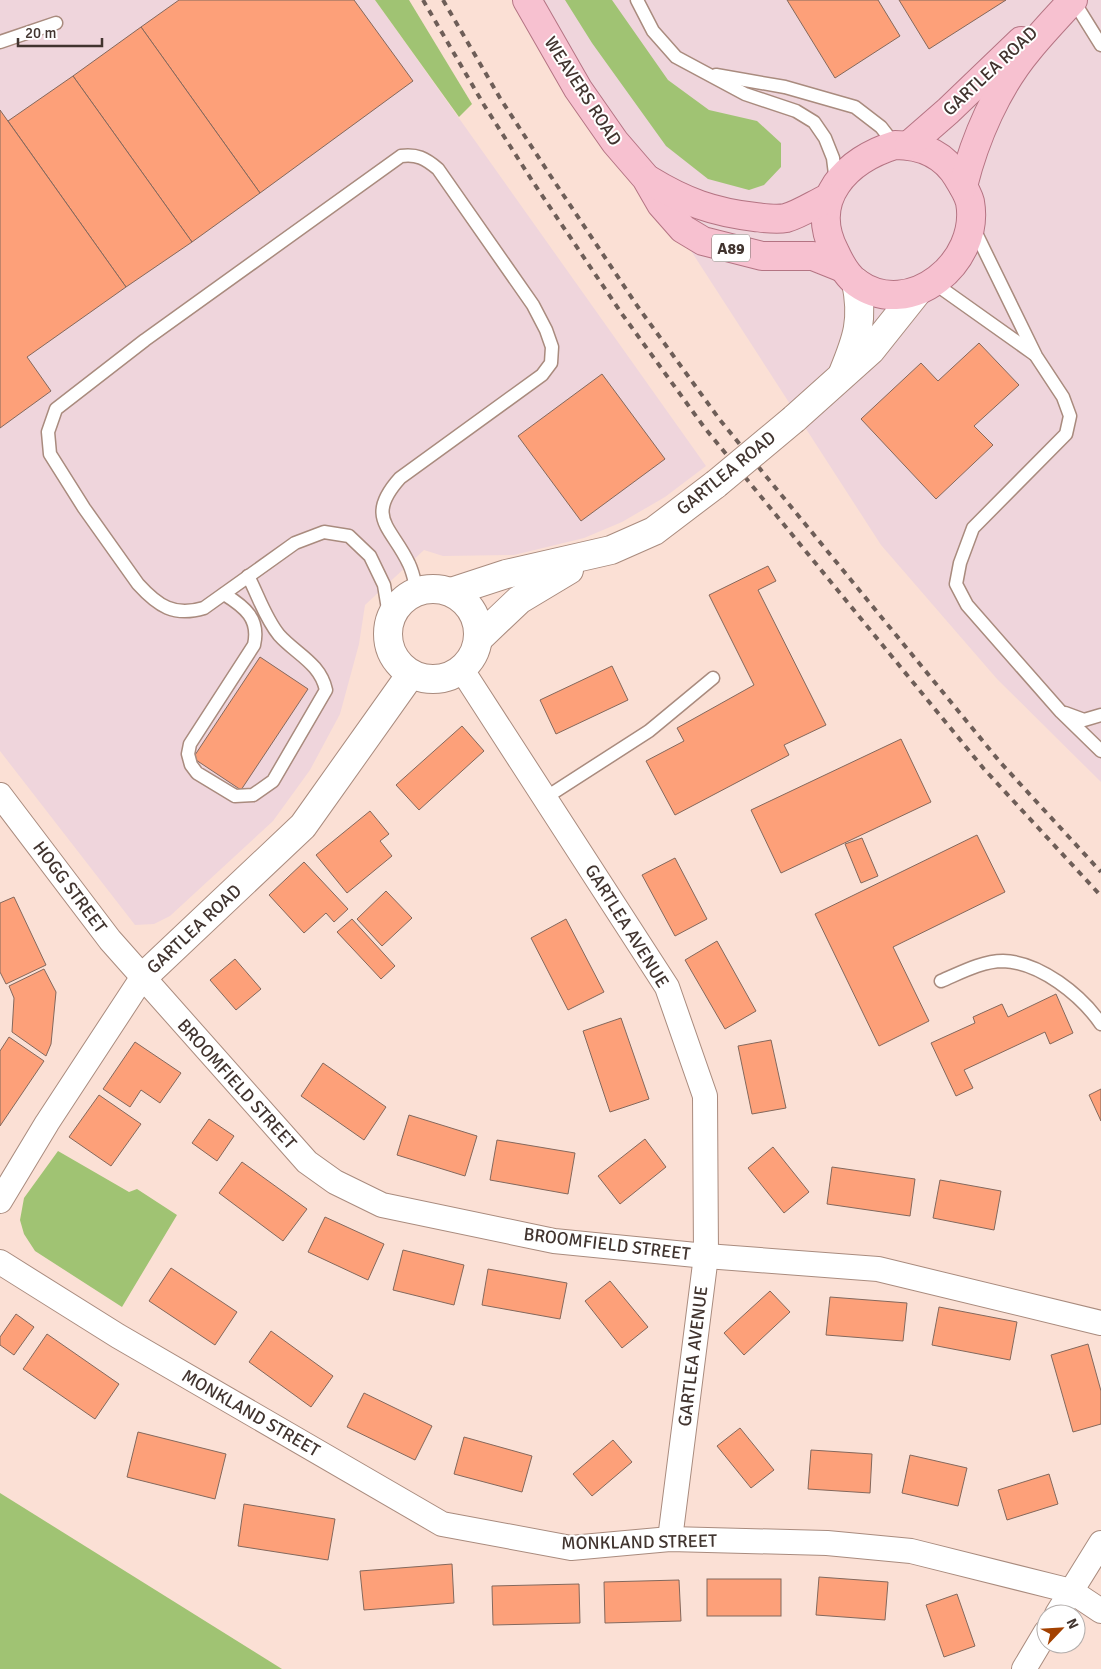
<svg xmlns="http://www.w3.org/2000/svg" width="1101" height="1669" viewBox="0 0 1101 1669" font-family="Signika,sans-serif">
	<rect width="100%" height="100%" fill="#fbe0d5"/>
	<!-- commercial -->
	<g fill="#efd5dc">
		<polygon points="0,0 375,0 706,466 665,497 622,522 584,538 514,555 443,556 424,550 365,605 359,644 340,714 310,770 273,821 170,916 154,924 135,925 0,751"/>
		<polygon points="529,0 1101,0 1101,782 997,679 881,545"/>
	</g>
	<!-- green -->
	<g fill="#a0c373">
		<polygon points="375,0 409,0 472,104 459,117"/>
		<polygon points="565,0 612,0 668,80 709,110 757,121 781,143 781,167 764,185 749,190 708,179 666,146 592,43"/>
		<polygon points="58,1151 129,1192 137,1189 177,1215 122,1307 35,1251 24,1234 20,1220 24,1198"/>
		<polygon points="0,1493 282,1669 0,1669"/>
	</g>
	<!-- building -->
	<g fill="#fda079" stroke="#84685c">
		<polygon points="179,0 354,0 413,81 260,193 141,27"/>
		<polygon points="787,0 878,0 900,36 835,78"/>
		<polygon points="899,0 1006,0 929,49"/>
		<polygon points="141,27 260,193 192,242 73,76"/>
		<polygon points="73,76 192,242 126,287 8,121"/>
		<polygon points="0,110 126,287 27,357 51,391 0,428"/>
		<polygon points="979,343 1019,385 974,426 993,445 936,499 861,419 921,363 938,381"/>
		<polygon points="602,374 665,459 581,521 518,436"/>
		<polygon points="768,566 776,581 758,590 826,725 784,745 789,755 675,815 646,761 684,741 677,728 754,685 709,595"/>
		<polygon points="260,657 308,689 241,790 193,758"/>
		<polygon points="612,666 628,700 556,734 540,700"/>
		<polygon points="462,726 484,751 419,810 396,785"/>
		<polygon points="901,739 931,802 781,873 751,810"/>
		<polygon points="370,811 389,834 380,841 392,856 347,893 316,855"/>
		<polygon points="977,835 1005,892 893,947 929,1021 879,1046 815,914"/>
		<polygon points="862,838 878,876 861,883 845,844"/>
		<polygon points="675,858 707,919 675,936 642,875"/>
		<polygon points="304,862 348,909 334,922 326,913 304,933 269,895"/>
		<polygon points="386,891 412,918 382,946 357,919"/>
		<polygon points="14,897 46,965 6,984 0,972 0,903"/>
		<polygon points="352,919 395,966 381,979 337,932"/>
		<polygon points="566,919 604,992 568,1010 531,938"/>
		<polygon points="717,941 756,1011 725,1029 685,960"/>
		<polygon points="235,959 261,989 236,1010 210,980"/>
		<polygon points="44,969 56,992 51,1044 46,1056 12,1032 14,998 9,986"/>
		<polygon points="1056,994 1073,1033 1050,1044 1045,1032 964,1070 973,1088 956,1096 931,1043 975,1023 973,1017 1002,1004 1008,1017"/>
		<polygon points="621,1018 649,1099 610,1112 583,1031"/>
		<polygon points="9,1037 44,1061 0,1126 0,1051"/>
		<polygon points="771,1040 786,1108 752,1114 738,1046"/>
		<polygon points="135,1042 181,1073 160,1103 141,1090 130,1107 103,1089"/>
		<polygon points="323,1063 386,1107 364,1140 301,1096"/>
		<polygon points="1101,1089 1101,1121 1089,1095"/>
		<polygon points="99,1095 141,1124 111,1166 69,1137"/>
		<polygon points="409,1115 477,1136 465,1176 397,1155"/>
		<polygon points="209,1119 234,1136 217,1161 192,1143"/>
		<polygon points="645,1139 666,1167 620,1204 598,1176"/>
		<polygon points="497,1140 575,1153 568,1194 490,1180"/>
		<polygon points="773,1147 809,1192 784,1213 748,1168"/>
		<polygon points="242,1162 307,1209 283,1241 219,1193"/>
		<polygon points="832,1167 915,1179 910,1216 827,1204"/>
		<polygon points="940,1180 1001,1191 994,1230 933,1218"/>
		<polygon points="325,1217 384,1244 368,1280 308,1252"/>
		<polygon points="403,1250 464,1265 454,1305 393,1290"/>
		<polygon points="171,1268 237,1312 215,1345 149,1301"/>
		<polygon points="488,1269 567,1283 560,1319 482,1305"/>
		<polygon points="610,1281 648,1327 622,1348 585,1301"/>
		<polygon points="770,1291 790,1312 744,1355 724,1333"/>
		<polygon points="830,1297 907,1303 903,1341 826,1335"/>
		<polygon points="939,1307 1017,1322 1010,1360 932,1345"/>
		<polygon points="16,1314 34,1327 14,1355 0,1345 0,1337"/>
		<polygon points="271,1331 333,1376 311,1407 249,1362"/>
		<polygon points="47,1334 119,1384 95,1419 23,1369"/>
		<polygon points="1088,1344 1101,1391 1101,1424 1073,1432 1051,1355"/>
		<polygon points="364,1393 432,1426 415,1460 347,1427"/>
		<polygon points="740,1428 774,1470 751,1488 717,1446"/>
		<polygon points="138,1432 226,1454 215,1499 127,1477"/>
		<polygon points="464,1437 532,1456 522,1492 454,1474"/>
		<polygon points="613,1440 632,1462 592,1496 573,1474"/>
		<polygon points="811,1450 872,1454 870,1493 808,1489"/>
		<polygon points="910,1455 967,1468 958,1506 902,1493"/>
		<polygon points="1049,1474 1058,1504 1007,1520 998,1490"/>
		<polygon points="244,1504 335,1519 328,1560 238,1546"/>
		<polygon points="452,1564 454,1603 364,1610 360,1571"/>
		<polygon points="819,1577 888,1582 885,1620 816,1615"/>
		<rect x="707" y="1579" width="74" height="37"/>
		<polygon points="679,1580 681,1621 605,1623 604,1582"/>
		<polygon points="579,1584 580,1623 493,1625 492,1586"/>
		<polygon points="957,1594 975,1646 944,1657 926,1605"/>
	</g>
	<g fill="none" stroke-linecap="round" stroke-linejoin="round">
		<defs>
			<g id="service">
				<polyline points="637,0 653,31 676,57 745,94 796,111 814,122 825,138 833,158 836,182"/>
				<polyline points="1073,0 1101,45"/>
				<polyline points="0,42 56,23"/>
				<polyline points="716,75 785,87 855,107 881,127 895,145"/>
				<polyline points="973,227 1036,356 1063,397 1070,416 1066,434 973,528 960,563 956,584 967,605 1061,712 1101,751"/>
				<polyline points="934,283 1034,354"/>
				<path d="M224,594C245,607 260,619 254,645L190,744L188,754L191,765L197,773L235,796L253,795L273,781L326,690C320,663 296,654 279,635C265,618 258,595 248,576"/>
				<path d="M390,621L384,585L370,556L349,536L324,532L295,543L204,608C174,617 158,606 138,584L84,508L50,454L48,432L56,409L145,340L401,156C417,154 425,158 438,169L533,305L546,330L552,347L551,363L542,375L400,478C364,518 392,527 409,564C413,572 415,583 417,591"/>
				<polyline points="1065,713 1084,720 1101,715"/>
				<polyline points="545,798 649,731 713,678"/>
				<path d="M941,981C960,973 982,961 1003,961C1040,962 1081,995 1101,1024"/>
			</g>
			<g id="minor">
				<polyline points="462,670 667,987 705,1096 706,1256 670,1539"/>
				<polyline points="0,795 110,940 307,1162 335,1182 382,1205 554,1241 706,1256 878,1269 1101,1323"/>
				<polyline points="0,1201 47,1123 142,978"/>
				<polyline points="0,1262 118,1336 442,1524 571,1548 670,1539 827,1543 911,1551 1071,1591 1101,1611"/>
				<polyline points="1057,1614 1101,1543"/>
				<polyline points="1024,1669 1046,1632"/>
			</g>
			<g id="tertiary">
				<path d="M843,373C857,339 864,320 856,282"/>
				<polyline points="794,419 871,350 918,291"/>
				<circle cx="433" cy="634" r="45"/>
				<polyline points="451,592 506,574 611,550 654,531 716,484"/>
				<polyline points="479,638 519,600 569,570"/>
				<polyline points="142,978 303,826 411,674"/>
			</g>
			<g id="primary">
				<polyline points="527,0 578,89 615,142 646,178 661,204 683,229 703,241 762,256 813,256 843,268"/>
				<path d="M895,145C922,145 944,154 958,178C963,186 968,194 970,202C981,262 910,321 857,283C847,276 840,263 835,252C807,199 847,160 895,145Z"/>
				<polyline points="909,145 948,111 1021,41"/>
				<path d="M649,180C685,202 713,212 755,217C764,218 776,220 786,218C800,214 815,204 828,198"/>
				<path d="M963,186C975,138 997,87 1029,49C1043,32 1058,16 1073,0"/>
			</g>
		</defs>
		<!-- service casing -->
		<use href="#service" stroke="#a98b7e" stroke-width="15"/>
		<!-- minor casing -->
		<use href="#minor" stroke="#a98b7e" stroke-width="26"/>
		<!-- tertiary casing -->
		<use href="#tertiary" stroke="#a98b7e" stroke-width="30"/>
		<!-- primary casing -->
		<use href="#primary" stroke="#b47483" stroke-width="30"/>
		<!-- service -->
		<use href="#service" stroke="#fff" stroke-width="12"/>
		<!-- minor -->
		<use href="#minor" stroke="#fff" stroke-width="24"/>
		<!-- tertiary -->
		<use href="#tertiary" stroke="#fff" stroke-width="28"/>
		<!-- primary -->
		<use href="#primary" stroke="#f7c1d0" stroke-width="28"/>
		<!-- rail -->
		<g stroke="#6e5e58" stroke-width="4" stroke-dasharray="6 6" stroke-linecap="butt">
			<polyline points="423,0 484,105 533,182 622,314 704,427 984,769 1101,896"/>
			<polyline points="443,0 500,98 550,175 638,307 720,420 1000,762 1101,872"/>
		</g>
		<defs>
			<polyline id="tertiary-bridge" points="716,484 794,419"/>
		</defs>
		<!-- tertiary-bridge casing -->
		<use href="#tertiary-bridge" stroke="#a98b7e" stroke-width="30" stroke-linecap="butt"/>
		<!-- tertiary-bridge -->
		<use href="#tertiary-bridge" stroke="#fff" stroke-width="28"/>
	</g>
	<g text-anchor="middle" stroke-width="4" stroke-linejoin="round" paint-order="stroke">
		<!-- shield labels -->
		<rect fill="#fff" stroke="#7a716d" stroke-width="1" x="712" y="234.5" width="38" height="27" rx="4"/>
		<g font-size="16" font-weight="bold" fill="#41342f">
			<text x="731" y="254">A89</text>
		</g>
		<!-- street labels -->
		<g font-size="18" fill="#41342f" stroke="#fff">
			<text transform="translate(990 71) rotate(-43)" y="6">GARTLEA ROAD</text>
			<text transform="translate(583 91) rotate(57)" y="6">WEAVERS ROAD</text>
			<text transform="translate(726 473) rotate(-39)" y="6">GARTLEA ROAD</text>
			<text transform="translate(70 887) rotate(53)" y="6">HOGG STREET</text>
			<text transform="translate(627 926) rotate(58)" y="6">GARTLEA AVENUE</text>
			<text transform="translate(194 929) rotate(-43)" y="6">GARTLEA ROAD</text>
			<text transform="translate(237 1084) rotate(48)" y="6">BROOMFIELD STREET</text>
			<text transform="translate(607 1244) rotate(7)" y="6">BROOMFIELD STREET</text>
			<text transform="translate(693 1356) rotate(-83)" y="6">GARTLEA AVENUE</text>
			<text transform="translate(251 1413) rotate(30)" y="6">MONKLAND STREET</text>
			<text transform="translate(639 1542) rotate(-1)" y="6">MONKLAND STREET</text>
		</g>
	</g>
	<!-- north arrow -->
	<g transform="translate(1061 1629) rotate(65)"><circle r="24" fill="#ffffff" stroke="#b3aeac"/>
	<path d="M0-4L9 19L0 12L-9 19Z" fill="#a34100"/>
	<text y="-8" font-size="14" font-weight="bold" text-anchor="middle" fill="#41342f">N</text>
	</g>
	<!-- scale -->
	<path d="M18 38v8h84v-8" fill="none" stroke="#41342f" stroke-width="2.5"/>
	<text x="25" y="38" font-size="15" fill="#41342f" stroke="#ffffff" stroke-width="4" paint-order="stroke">20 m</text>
</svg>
